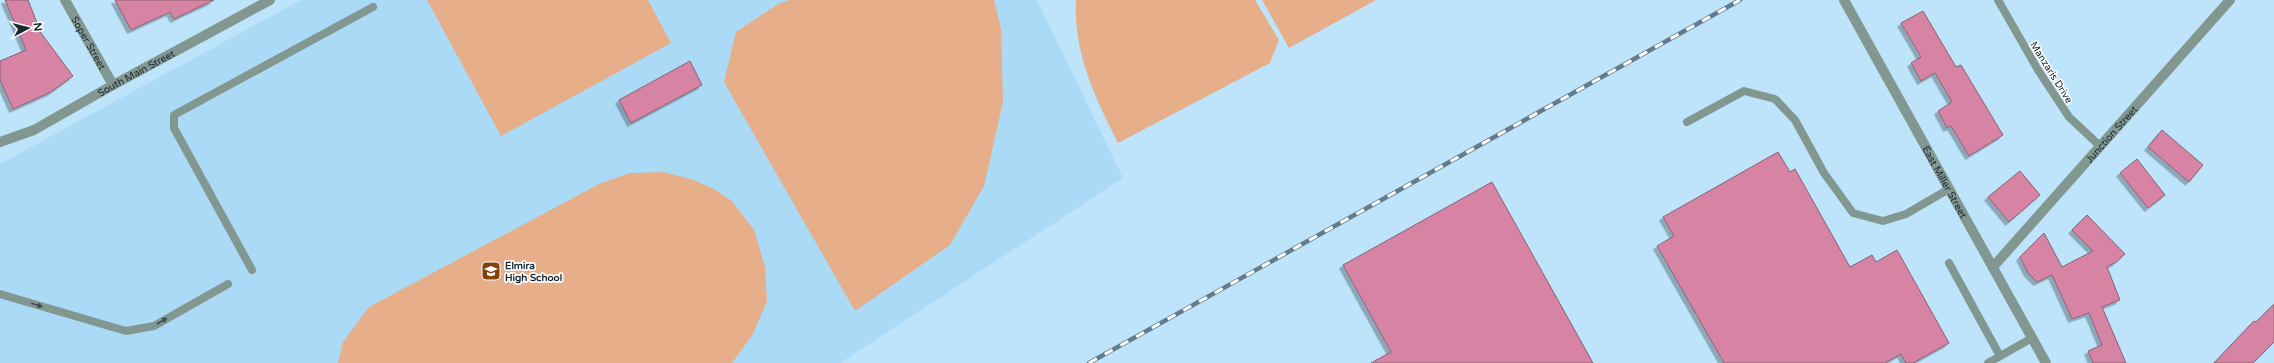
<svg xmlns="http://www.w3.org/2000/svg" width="2274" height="363" viewBox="0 0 2274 363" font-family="'Varela Round',sans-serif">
	<defs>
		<filter id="shadow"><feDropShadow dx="-3.5" dy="3.5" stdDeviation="0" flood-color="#0004"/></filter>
	</defs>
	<rect width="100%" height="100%" fill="#bde4fb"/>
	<!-- built -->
	<polygon fill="#abdaf6" points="301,0 1037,0 1123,178 840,363 0,363 0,164"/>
	<!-- green -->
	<g fill="#e6af8a">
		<polygon points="427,0 648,0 671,43 501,136"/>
		<polygon points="789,0 994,0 1001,29 1003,102 984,186 950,245 855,311 724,82 736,32 778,4"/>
		<path d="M1076,0H1255L1279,40L1270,63L1118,143C1095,98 1073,52 1076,0Z"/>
		<polygon points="1262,0 1376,0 1289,48"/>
		<polygon points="663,172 691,179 714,189 732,201 754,230 765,267 767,301 753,334 732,363 338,363 343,342 369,307 599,184 630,173"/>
	</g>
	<!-- building -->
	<g fill="#d683a4" stroke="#886270" filter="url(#shadow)">
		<polygon points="5,0 28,0 41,33 73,76 51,92 13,109 0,80 0,61 26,50"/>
		<polygon points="115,0 214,0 174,19 170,12 131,30"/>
		<polygon points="1923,11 1956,67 1961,65 2003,135 1969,156 1951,126 1947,128 1938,111 1952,102 1935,73 1921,81 1911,63 1921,57 1901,23"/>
		<polygon points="690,61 702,85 631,123 619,100"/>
		<polygon points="2162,130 2203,165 2189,182 2148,147"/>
		<polygon points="1778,152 1790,172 1795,169 1850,267 1872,255 1876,262 1897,250 1949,343 1913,363 1906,363 1901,354 1885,363 1724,363 1657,246 1674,236 1663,217"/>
		<polygon points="2137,159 2165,195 2148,208 2120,173"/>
		<polygon points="2020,171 2040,195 2009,222 1988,197"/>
		<polygon points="1492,182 1593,363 1371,363 1391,352 1343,265"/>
		<polygon points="2087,215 2125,254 2116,262 2107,267 2120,300 2102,307 2126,363 2093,363 2088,351 2102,345 2089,313 2072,319 2052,275 2037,282 2028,273 2020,257 2044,233 2062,267 2093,251 2072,230"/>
		<polygon points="2274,304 2274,342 2253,363 2214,363 2254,321 2256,322"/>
	</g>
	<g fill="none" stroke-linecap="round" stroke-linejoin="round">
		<!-- service -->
		<g stroke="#839791" stroke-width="8">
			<polyline points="1998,0 2038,70 2069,117 2100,146"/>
			<polyline points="1687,122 1744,91 1775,99 1795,120 1824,173 1853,213 1883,221 1906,214 1949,189"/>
			<polyline points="1949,263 2000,356"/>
			<polyline points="252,270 174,128 174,115 373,7"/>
			<polyline points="0,294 126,331 154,326 228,284"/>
			<polyline points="1988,363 2032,338"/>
		</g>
		<!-- minor -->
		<g stroke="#839791" stroke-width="10">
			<path id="s1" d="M65,0L113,85"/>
			<path id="s2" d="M1844,0L2046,363"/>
			<path id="s3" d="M1993,267L2230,0"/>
		</g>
		<!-- tertiary -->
		<path stroke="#839791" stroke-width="10" id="s4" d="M0,142L34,130L113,85L270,0"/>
		<defs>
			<polyline id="rail" points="1089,363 1740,0"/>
		</defs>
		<!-- rail casing -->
		<use href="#rail" stroke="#627c8b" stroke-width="4.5"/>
		<!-- rail -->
		<use href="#rail" stroke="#fefefe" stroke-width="3" stroke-dasharray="9" stroke-linecap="butt"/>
	</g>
	<!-- one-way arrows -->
	<defs><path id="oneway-solid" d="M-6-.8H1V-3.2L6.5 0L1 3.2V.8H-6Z"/></defs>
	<g fill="#3d4e52">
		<use href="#oneway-solid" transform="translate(37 305) rotate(17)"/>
		<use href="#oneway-solid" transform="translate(162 321) rotate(-30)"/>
	</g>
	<!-- icons -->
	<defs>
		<symbol id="school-square" viewBox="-11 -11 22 22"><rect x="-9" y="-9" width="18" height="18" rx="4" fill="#834309" stroke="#fefefe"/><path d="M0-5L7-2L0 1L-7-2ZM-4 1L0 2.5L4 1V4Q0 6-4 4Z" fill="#fff"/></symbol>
	</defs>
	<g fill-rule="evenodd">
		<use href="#school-square" x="480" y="260" width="22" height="22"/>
	</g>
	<g text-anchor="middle" stroke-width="3.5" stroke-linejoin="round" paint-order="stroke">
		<!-- street labels -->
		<g font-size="10" fill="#182730" stroke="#fefefe">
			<text dy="4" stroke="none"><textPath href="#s1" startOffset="49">Soper Street</textPath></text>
			<text transform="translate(2052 72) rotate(58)" y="4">Manzaris Drive</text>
			<text dy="4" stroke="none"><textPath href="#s4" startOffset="153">South Main Street</textPath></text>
			<text dy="4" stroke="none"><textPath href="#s3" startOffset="178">Junction Street</textPath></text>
			<text dy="4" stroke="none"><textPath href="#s2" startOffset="208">East Miller Street</textPath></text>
		</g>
		<!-- poi labels -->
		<g font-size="10" font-weight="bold" fill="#182730" stroke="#fefefe" text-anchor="start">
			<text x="505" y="269">Elmira<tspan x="505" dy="12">High School</tspan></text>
		</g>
	</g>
	<!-- north arrow -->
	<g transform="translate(28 28) rotate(83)" stroke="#fefefe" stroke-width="3" paint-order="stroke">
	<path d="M0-3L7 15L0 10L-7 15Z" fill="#182730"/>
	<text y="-6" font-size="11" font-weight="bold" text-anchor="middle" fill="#182730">N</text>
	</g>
</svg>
